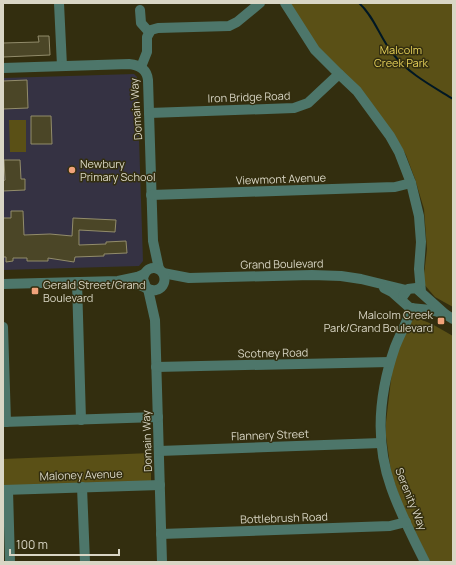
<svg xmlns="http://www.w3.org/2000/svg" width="456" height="565" viewBox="0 0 456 565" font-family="Manrope,sans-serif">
	<rect width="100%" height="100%" fill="#332e0f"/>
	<!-- education -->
	<polygon fill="#353243" points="134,74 137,77 143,261 139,266 3,270 3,78"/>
	<!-- green -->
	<g fill="#5a5016">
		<polygon points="290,3 453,3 453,307 435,297 423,283 427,249 424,209 415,179 406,155 395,136 321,53"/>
		<polygon points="9,120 26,120 26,152 10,152"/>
		<polygon points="412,316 432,324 453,336 453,562 430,562 402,505 391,472 386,436 386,422 393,363"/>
		<polygon points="151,453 151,482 3,487 3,459"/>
	</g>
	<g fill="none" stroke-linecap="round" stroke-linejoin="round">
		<!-- stream -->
		<path stroke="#001724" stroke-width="2" d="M359,3C374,16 380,38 393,54C409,74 432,86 453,99"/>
	</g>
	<!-- building -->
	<g fill="#4b4627" stroke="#928c6b">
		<polygon points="38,36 49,36 50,55 3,57 3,43 39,42"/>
		<polygon points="27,80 28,108 3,109 3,81"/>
		<polygon points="31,116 51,116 52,144 31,144"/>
		<polygon points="4,160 20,160 21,179 25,179 25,190 3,191 3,181 5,180"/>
		<polygon points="11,211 23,211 24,235 50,234 72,236 73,218 116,220 115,232 79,230 79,245 106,244 106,242 126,241 127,253 104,254 104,256 75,257 74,262 48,258 48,261 27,261 27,258 13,258 13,261 6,262 6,257 3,257 3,218 11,218"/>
	</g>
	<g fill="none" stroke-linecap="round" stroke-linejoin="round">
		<!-- minor -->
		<g stroke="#4d766a" stroke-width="10">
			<polyline points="59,3 62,66"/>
			<polyline points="285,3 315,50 339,74 357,91 390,136 399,152 411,183 419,216 421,242 419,269 421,292"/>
			<polyline points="140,10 141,23 149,32"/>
			<polyline points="141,67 147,52 147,37 151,30 158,28 229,26 237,22 260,3"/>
			<path d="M3,68L129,64C139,65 147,69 148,80L153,241L159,269"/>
			<polyline points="149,113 294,108 308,103 339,74"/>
			<polyline points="151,195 395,187 411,183"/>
			<polyline points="163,273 189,278 312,275 341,276 361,279 406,290"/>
			<polyline points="77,282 81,420"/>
			<path d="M124,282C129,283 134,283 139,285C145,286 150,292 156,290C168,287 167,270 155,268C148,267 144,273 143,279L146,287"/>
			<polyline points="3,284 118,281 137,277 144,274"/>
			<polyline points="384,288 392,292 410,308 431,310 445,314"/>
			<polyline points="148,289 155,320 162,562"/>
			<polyline points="403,296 408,289 416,288 445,314 453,319"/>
			<path d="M412,308C407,322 400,334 395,347C379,393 375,442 391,487C400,513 413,538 425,562"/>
			<polyline points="3,327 6,422"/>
			<polyline points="156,367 390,362"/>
			<polyline points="3,422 158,417"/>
			<polyline points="159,451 381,443"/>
			<polyline points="82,487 85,562"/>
			<polyline points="3,490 160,485"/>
			<polyline points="8,490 10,562"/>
			<polyline points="161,534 390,526 406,522"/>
		</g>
	</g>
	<!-- markers -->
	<g fill="#f0a27a" stroke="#332e0f" stroke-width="1.5">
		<circle cx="72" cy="170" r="4"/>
		<rect x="31" y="287" width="8" height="8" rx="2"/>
		<rect x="437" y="317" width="8" height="8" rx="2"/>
	</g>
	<g text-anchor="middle" stroke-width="3" stroke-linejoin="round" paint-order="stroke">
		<!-- park labels -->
		<g font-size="11" fill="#e5d059" stroke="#332e0f">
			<text x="401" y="54">Malcolm<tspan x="401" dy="13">Creek Park</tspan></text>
		</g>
		<!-- street labels -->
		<g font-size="11" fill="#d9d6c5" stroke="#332e0f">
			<text transform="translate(249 97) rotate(-2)" y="4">Iron Bridge Road</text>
			<text transform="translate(136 109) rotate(-94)" y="4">Domain Way</text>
			<text transform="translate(281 179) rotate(-2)" y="4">Viewmont Avenue</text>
			<text transform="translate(282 264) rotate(-1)" y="4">Grand Boulevard</text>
			<text transform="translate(273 353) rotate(-1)" y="4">Scotney Road</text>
			<text transform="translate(270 435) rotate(-2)" y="4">Flannery Street</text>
			<text transform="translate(147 441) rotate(-92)" y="4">Domain Way</text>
			<text transform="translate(81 475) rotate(-2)" y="4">Maloney Avenue</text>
			<text transform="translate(411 499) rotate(68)" y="4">Serenity Way</text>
			<text transform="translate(284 518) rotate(-2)" y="4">Bottlebrush Road</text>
		</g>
		<!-- poi labels -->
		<g font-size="11" fill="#d9d6c5" stroke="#332e0f" text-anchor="start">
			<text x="80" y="168">Newbury<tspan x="80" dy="13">Primary School</tspan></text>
			<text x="43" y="289">Gerald Street/Grand<tspan x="43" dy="13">Boulevard</tspan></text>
			<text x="433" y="319" text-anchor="end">Malcolm Creek<tspan x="433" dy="13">Park/Grand Boulevard</tspan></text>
		</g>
	</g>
	<!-- border -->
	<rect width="456" height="565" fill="none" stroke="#d9d6c5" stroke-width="8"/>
	<!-- scale -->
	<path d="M10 549v6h109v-6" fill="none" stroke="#d9d6c5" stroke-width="2"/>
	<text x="16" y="549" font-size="12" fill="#d9d6c5" stroke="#332e0f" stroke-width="3" paint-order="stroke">100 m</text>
</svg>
